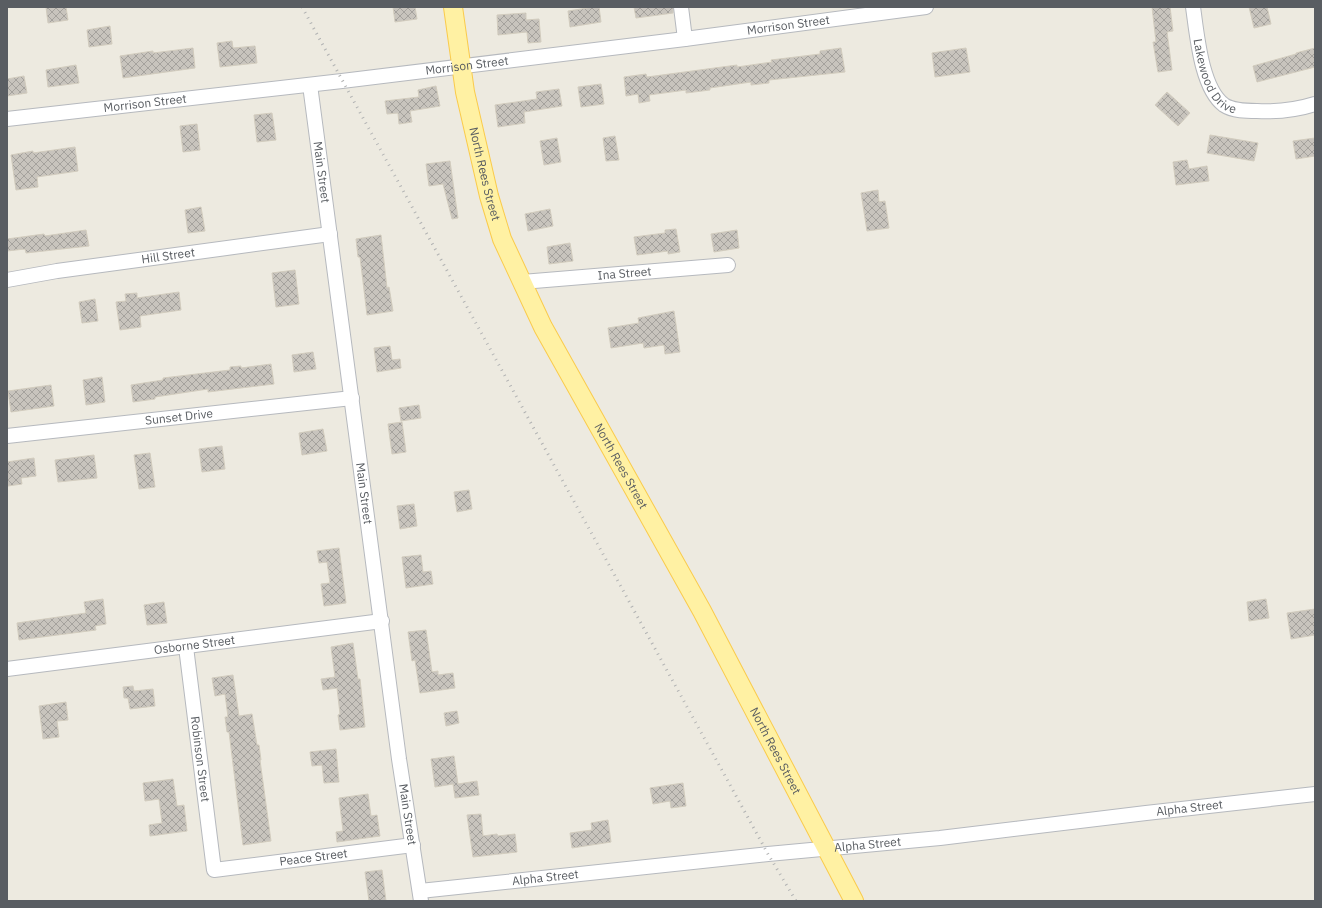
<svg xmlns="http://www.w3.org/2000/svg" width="1322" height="908" viewBox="0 0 1322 908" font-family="'IBM Plex Sans',sans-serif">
	<defs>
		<pattern id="building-cross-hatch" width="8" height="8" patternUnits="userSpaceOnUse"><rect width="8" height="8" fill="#c8c4bd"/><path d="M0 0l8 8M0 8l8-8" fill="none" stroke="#a5a29d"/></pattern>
	</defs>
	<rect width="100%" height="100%" fill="#edeae0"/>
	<!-- building -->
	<g fill="url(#building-cross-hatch)" stroke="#d2ccbe">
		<polygon points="46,7 66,7 68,20 48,23"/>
		<polygon points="393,7 415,7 417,19 395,22"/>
		<polygon points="594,7 599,7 601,22 570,27 568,11"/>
		<polygon points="634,7 673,7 673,13 636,18"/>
		<polygon points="1152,7 1170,7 1173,31 1167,32 1172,70 1158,72 1153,42 1156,42"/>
		<polygon points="1249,7 1267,7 1271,24 1254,28"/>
		<polygon points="526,13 526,20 539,19 541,42 528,43 527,32 498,35 497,15"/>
		<polygon points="110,26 112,44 89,47 87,30"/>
		<polygon points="232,41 233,48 255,46 257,63 220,67 217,43"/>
		<polygon points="193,48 195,68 123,78 120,56 153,51 153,53"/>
		<polygon points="841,48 845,72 769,80 769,83 751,85 751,82 710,88 710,90 686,93 686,90 649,95 650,101 639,103 638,94 626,96 624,77 646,74 647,77 737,65 737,67 772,62 771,60 820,54 820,51"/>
		<polygon points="966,48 970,72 935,77 932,53"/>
		<polygon points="1315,48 1315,67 1257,82 1253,66 1296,54 1296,53"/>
		<polygon points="76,65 79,83 48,87 46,70"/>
		<polygon points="24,76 27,93 7,96 7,79"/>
		<polygon points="601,84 604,104 581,107 578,87"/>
		<polygon points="436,86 440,106 410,111 412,122 399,124 398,113 387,114 385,101 419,97 418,90"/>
		<polygon points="559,89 562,106 524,112 525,123 498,127 495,105 537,99 536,92"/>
		<polygon points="1167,92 1190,113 1178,126 1155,105"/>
		<polygon points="272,113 276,140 257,142 254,115"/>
		<polygon points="197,124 200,150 183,152 180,126"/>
		<polygon points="1210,135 1258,143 1254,161 1207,153"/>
		<polygon points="615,136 619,160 606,161 603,138"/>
		<polygon points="557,138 561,162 544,165 540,141"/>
		<polygon points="1315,138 1315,156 1296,159 1293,141"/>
		<polygon points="75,147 78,171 37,177 38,187 16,190 11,155 33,151 33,153"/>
		<polygon points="1187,160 1189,169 1207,166 1209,181 1176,185 1173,162"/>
		<polygon points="450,161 458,218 452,219 443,184 429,186 426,164"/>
		<polygon points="878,190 879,202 885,201 889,228 867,231 861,193"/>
		<polygon points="201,207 205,231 188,233 185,210"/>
		<polygon points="550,209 553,226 528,231 525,214"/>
		<polygon points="676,229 680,252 668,254 668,251 637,255 634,237 665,233 665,230"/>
		<polygon points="86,230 89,246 26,253 25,249 7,251 7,239 44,234 45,236"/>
		<polygon points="737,230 739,248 714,252 711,234"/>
		<polygon points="381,235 387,288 389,287 393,311 367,315 360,257 358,257 356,239"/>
		<polygon points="570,243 573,261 549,264 547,247"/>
		<polygon points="295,270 299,304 276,307 272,273"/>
		<polygon points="179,292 181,310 140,316 141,327 120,330 116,302 126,301 125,294 137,293 137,298"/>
		<polygon points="95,299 98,321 82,323 79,302"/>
		<polygon points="674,311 680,352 665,354 664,345 644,348 643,343 611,348 608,328 639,323 638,318"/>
		<polygon points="390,346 392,360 400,359 401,368 377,372 374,348"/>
		<polygon points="313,352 316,369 294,372 292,355"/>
		<polygon points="271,364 274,384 208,392 208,389 155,397 155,399 133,402 131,385 163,380 163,378 230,370 230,367 241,366 241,368"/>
		<polygon points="102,377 105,402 86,405 83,380"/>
		<polygon points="51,385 54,406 11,412 8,391"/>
		<polygon points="419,405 421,418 401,421 399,408"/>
		<polygon points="402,422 406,452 392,454 388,424"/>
		<polygon points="323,429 327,451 302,455 299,433"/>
		<polygon points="222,446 225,469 202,472 199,449"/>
		<polygon points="150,453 155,487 139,489 134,455"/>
		<polygon points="94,455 97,478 58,482 55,460"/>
		<polygon points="34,458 36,476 21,478 22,484 8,486 7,462"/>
		<polygon points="469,490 472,509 457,512 454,492"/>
		<polygon points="414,504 417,526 400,529 397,506"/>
		<polygon points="339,548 346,603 324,606 321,584 330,583 327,562 319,563 317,551"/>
		<polygon points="421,555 423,572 431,571 433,584 406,588 402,557"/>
		<polygon points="103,599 106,624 95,626 96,630 19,640 17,623 86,613 84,602"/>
		<polygon points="1266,599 1269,618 1249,621 1247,602"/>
		<polygon points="164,602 167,623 147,625 144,605"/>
		<polygon points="1315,609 1315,635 1291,639 1287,613"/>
		<polygon points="426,630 432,672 438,671 438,675 453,673 455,688 420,693 415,660 412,661 408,632"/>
		<polygon points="353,643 358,679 360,679 365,727 340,730 338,715 340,714 337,688 323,690 321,679 335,677 331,647"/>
		<polygon points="233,675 239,716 252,714 257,745 259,745 261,760 260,760 271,841 243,845 229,732 227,732 225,717 228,717 225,694 215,696 212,678"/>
		<polygon points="133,686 134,691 153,689 155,706 130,709 128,698 124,698 123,687"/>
		<polygon points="66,702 68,720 57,721 59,737 43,739 39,706"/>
		<polygon points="457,711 459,723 446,726 444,713"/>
		<polygon points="336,749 339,782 324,783 322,765 312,766 310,752"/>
		<polygon points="454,756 458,784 477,781 479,795 455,798 453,784 435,787 431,759"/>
		<polygon points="173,779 177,806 184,805 187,831 150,836 149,825 162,823 159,799 145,801 143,783"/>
		<polygon points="683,783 686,806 671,808 670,801 653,804 650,788"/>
		<polygon points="368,794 371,816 377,815 380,836 337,842 336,832 343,831 339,798"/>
		<polygon points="481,814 483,836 497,834 498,836 515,834 517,852 473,857 467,815"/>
		<polygon points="608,820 611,842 572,848 570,833 592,830 591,823"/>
		<polygon points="382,870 386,901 369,901 365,872"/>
	</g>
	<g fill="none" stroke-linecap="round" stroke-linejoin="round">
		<defs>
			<g id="minor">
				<polyline points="681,7 685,39"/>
				<path id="s1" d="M1193,7C1197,34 1201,88 1224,105C1233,111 1247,111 1257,111C1277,112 1296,110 1315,104"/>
				<path id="s2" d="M310,85L399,759L421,901"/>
				<path id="s3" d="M7,119L342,81L685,39L926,7"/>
				<path id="s4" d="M7,280L57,271L330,234"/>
				<path id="s5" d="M522,282L728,265"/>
				<path id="s6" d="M7,436L352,398"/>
				<path id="s7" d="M186,647L214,870L413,845"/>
				<path id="s8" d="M7,669L382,621"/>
				<path id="s9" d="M420,891L768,854L940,838L1146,813L1315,794"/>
			</g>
			<g id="major">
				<path id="s10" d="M453,7L465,92L489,196L502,239L543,327L702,611L854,901"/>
			</g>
		</defs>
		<!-- minor casing -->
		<use href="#minor" stroke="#b6b9be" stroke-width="16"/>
		<!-- major casing -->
		<use href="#major" stroke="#facb4c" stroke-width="20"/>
		<!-- minor -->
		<use href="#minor" stroke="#fff" stroke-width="14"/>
		<!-- major -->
		<use href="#major" stroke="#fff1a3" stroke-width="18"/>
		<!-- rail -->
		<polyline stroke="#b2b3b3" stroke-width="3" stroke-dasharray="1 5" stroke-linecap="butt" points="302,7 768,854 796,901"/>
	</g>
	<g text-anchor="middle" stroke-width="3" stroke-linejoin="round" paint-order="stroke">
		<!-- street labels -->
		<g font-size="12" fill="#595d62" stroke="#fff">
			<text dy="4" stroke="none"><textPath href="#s3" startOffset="787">Morrison Street</textPath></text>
			<text dy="4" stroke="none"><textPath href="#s3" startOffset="463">Morrison Street</textPath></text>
			<text dy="4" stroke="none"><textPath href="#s1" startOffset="75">Lakewood Drive</textPath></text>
			<text dy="4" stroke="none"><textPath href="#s3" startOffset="139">Morrison Street</textPath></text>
			<text dy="4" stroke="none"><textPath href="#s2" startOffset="88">Main Street</textPath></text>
			<text dy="4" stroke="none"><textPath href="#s10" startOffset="170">North Rees Street</textPath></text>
			<text dy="4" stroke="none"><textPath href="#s4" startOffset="163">Hill Street</textPath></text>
			<text dy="4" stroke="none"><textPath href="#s5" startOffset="103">Ina Street</textPath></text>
			<text dy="4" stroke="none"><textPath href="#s6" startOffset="173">Sunset Drive</textPath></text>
			<text dy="4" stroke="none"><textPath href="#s10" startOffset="494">North Rees Street</textPath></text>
			<text dy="4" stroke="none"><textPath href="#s2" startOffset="412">Main Street</textPath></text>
			<text dy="4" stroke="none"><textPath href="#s8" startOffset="189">Osborne Street</textPath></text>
			<text dy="4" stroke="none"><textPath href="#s10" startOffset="818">North Rees Street</textPath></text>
			<text dy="4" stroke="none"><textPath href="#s7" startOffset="113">Robinson Street</textPath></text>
			<text dy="4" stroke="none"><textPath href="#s9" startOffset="774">Alpha Street</textPath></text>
			<text dy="4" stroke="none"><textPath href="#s2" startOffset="736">Main Street</textPath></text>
			<text dy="4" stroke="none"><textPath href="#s9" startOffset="450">Alpha Street</textPath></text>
			<text dy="4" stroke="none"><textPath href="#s7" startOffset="325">Peace Street</textPath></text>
			<text dy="4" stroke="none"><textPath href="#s9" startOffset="126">Alpha Street</textPath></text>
		</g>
	</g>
	<!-- border -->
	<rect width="1322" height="908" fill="none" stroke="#595d62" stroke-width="16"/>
</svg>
